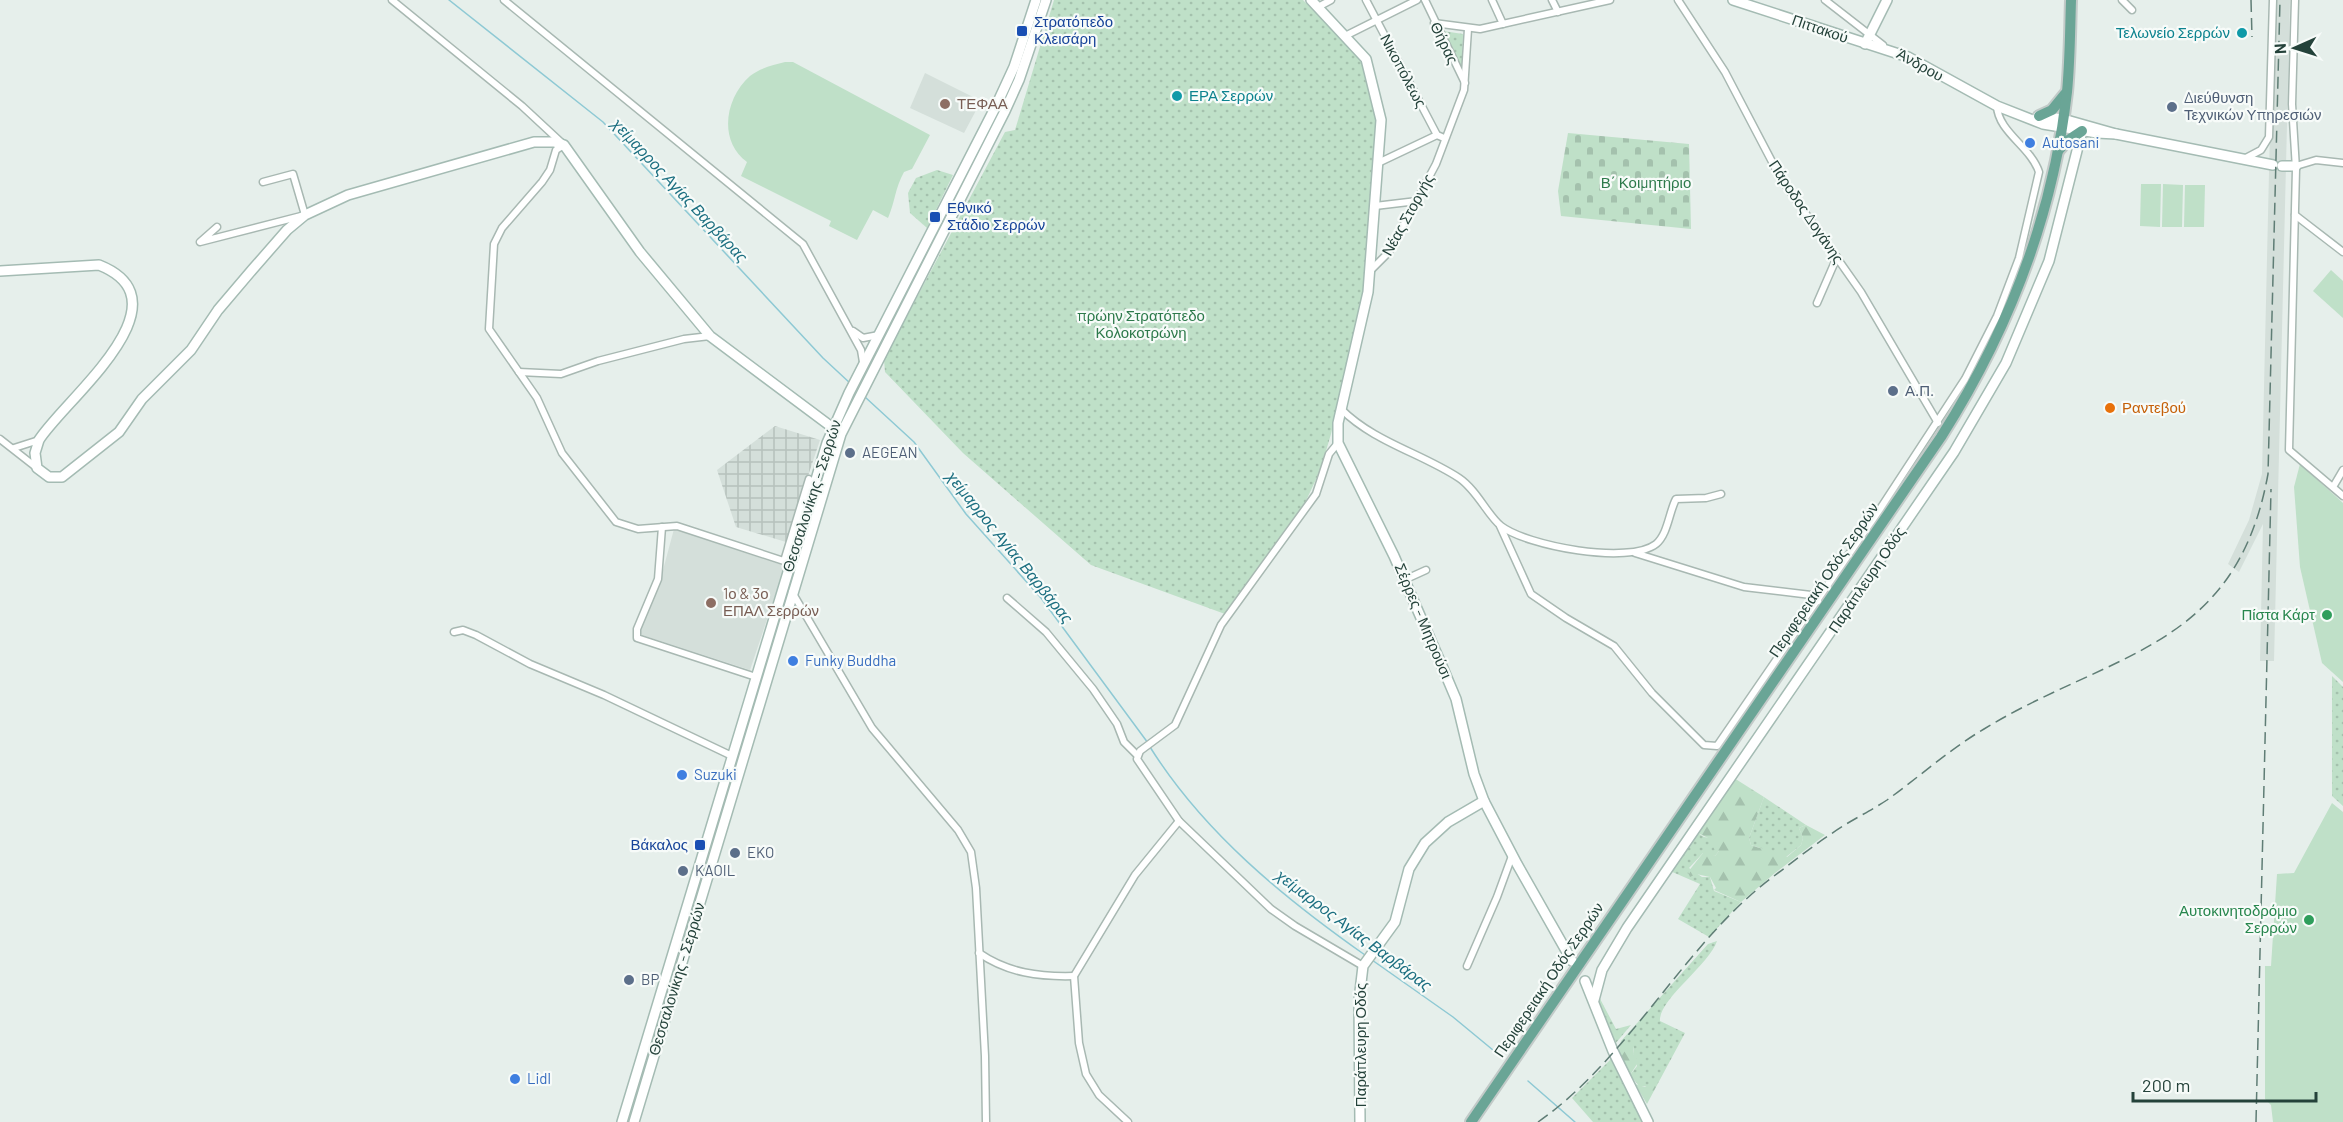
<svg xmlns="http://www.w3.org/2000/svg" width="2343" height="1122" viewBox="0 0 2343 1122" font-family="Barlow,sans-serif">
	<defs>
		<pattern id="industrial-grid" width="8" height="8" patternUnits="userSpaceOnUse" patternTransform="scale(1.5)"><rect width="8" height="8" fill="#d4dfda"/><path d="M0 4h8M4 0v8" fill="none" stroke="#b6c1bc"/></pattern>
		<pattern id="grass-dots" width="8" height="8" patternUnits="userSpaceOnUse" patternTransform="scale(1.5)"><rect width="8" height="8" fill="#bfe0c8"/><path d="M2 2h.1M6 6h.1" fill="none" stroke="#a4c1ad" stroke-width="1.8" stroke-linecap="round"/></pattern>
		<pattern id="forest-firs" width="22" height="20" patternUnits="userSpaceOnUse" patternTransform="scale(1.5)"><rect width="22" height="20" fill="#bfe0c8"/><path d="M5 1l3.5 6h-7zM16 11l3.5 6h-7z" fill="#a4c1ad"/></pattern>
		<pattern id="cemetery-stones" width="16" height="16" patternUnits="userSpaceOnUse" patternTransform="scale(1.5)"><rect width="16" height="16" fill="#bfe0c8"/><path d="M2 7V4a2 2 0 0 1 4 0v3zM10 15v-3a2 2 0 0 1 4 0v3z" fill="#a4c1ad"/></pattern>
	</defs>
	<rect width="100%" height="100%" fill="#e6efeb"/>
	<!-- built -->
	<g fill="#d4dfda">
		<polygon points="2273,0 2290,0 2274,661 2260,661 2263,524 2239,572 2228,564 2249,520 2262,474"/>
		<polygon points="925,73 981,101 964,133 910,108"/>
		<polygon points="674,529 785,566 750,670 639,634 663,570"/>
	</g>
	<!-- industrial -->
	<polygon fill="url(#industrial-grid)" points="775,426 820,440 786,542 736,527 717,470"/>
	<!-- grass -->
	<g fill="url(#grass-dots)">
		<polygon points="1054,0 1303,0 1359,58 1363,67 1376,122 1363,296 1331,434 1320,471 1303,507 1225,614 1091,565 963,453 885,372 884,359 1005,132 1015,130"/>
		<polygon points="1443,31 1463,34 1462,68"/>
		<polygon points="937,170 953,175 927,228 910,213 908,193 916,178"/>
		<polygon points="2332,676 2343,687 2343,806 2332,796"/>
		<polygon points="1764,797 1806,825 1799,828 1803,838 1801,845 1786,857 1751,845 1749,838"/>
		<polygon points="1696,832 1704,837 1717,839 1719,851 1715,856 1703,853 1689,868 1702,877 1710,877 1714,891 1741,902 1709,937 1678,919 1700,884 1670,871"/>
		<path d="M1717,941C1709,965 1658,1000 1660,1021L1685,1033L1656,1087L1639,1086L1630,1075L1637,1066L1633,1054L1634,1047L1621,1041L1708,944Z"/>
		<polygon points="1598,995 1616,1029 1631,1025 1615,1044 1599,1006"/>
		<polygon points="1612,1058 1645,1122 1593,1122 1572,1098"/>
	</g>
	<!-- forest -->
	<g fill="url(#forest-firs)">
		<path d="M1734,778L1764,797L1749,838L1751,845C1764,851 1775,848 1787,857L1801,845L1803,838L1799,828L1806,825L1825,835L1775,873L1741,902L1714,890L1716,888L1710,877L1696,874L1690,877L1688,872L1703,853L1707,851L1715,856L1719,851L1714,849L1717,839L1712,840L1696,832Z"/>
		<polygon points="1621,1041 1634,1046 1633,1054 1639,1061 1630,1075 1618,1053"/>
		<polygon points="1651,1083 1656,1087 1647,1104 1635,1084 1645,1087"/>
	</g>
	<!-- cemetery -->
	<polygon fill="url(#cemetery-stones)" points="1568,133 1689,144 1691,229 1561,216 1558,191"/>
	<!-- pitch -->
	<g fill="#bfe0c8">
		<path d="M785,62H793L930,135L912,169L904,172C895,188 895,202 888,218L873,210L857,240L829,226L831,221L741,176L747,162C718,141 725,98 750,76C760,68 773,65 785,62Z"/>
		<polygon points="2141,184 2161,184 2160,227 2140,226"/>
		<polygon points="2163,184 2183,185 2182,227 2162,227"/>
		<polygon points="2185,185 2205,185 2204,227 2184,227"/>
		<polygon points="2331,270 2343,281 2343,318 2313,291"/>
		<polygon points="2300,464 2343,503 2343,682 2322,663 2300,567 2294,487"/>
		<polygon points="2332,803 2343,812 2343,1122 2273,1122 2271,1105 2265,1099 2265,966 2271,966 2277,874 2294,873"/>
	</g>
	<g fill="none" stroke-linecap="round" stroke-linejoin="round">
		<!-- stream -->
		<g stroke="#8ec9d4" stroke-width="1.5">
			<polyline points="449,0 603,122 823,358 851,384"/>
			<polyline points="865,397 914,442 966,514 1041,598 1148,743"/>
			<path d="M1150,747C1204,833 1284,898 1365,955"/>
			<polyline points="1372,960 1453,1017 1499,1055"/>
			<polyline points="1528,1081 1575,1122"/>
		</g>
		<defs>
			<g id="street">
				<polyline points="392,0 522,106 564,145 556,150 550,170 542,182 502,228 494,244 489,329 537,398 562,453 616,522 638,529 677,526 799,566"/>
				<polyline points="504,0 803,244 861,350 863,362"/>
				<polyline points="1366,0 1437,135 1444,138"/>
				<polyline points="1425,0 1465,83"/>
				<polyline points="1492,0 1503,24"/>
				<polyline points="1552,0 1558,12"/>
				<polyline points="1678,0 1725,72 1780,177 1861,292 1938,423"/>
				<polyline points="1825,0 1883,45"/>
				<polyline points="2122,0 2132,10"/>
				<polyline points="2295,0 2292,104 2296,169 2289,450 2343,496"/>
				<polyline points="1318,7 1331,0"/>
				<polyline points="1434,23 1480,29 1610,0"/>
				<polyline points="1345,36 1417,0"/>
				<polyline points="2244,159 2261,150 2269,137 2273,0"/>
				<polyline points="1378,163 1437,135"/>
				<polyline points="2296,166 2316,160 2343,163"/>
				<polyline points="1375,206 1417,201"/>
				<polyline points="2295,215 2343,252"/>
				<polyline points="217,227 200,242 305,215 293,174 263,182"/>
				<polyline points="1370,271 1389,252 1436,164 1464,90 1468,29"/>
				<polyline points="1817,303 1837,257"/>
				<polyline points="853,331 863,338 879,335"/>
				<polyline points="519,372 561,374 598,361 684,339 710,336"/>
				<path d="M1341,409C1374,442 1421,453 1459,478C1477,490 1488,516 1501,526C1527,546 1629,565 1656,544C1668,534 1669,512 1676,499L1706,498L1721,494"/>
				<polyline points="0,439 37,468"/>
				<polyline points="1338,443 1329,454 1316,494 1221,625 1175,725 1140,751 1137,759 1179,821 1271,909 1295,926 1363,966"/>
				<polyline points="14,448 39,440"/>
				<polyline points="2333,487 2343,470"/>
				<path d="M1500,526L1531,594L1566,618L1614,646L1652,693L1704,745L1717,746L1880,509L1965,379L1997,316L2019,258L2039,172C2031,147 1998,132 1997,106"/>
				<polyline points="662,527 658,579 637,629 637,638 756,677"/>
				<polyline points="1635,553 1744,587 1811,595 1818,601"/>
				<polyline points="784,561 809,479"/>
				<polyline points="1404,580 1426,570"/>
				<polyline points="792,592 872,728 958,830 971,852 976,888 985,1056 986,1122"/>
				<polyline points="1007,598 1046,632 1093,689 1117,724 1124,742 1137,755"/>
				<polyline points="454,632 463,630 476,635 530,664 604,695 732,756"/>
				<path d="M979,953C1008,973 1040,977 1074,976"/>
				<polyline points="1467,966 1497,897 1512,856"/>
				<polyline points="1128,1122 1099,1095 1086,1074 1079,1043 1074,976 1135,875 1179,821"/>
			</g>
			<g id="secondary">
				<polyline points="1311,0 1366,59 1381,120 1368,292 1338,423 1338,443 1394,556 1442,666 1456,699 1474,774 1484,801 1517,864 1572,961"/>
				<polyline points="1733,0 1908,57 1997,106 2043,124 2097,133 2116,134"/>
				<polyline points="1865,44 1887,0"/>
				<polyline points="2038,116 2063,119 2116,134 2273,165"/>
				<polyline points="2282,166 2296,166"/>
				<path d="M0,271L99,265C192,302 64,400 39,440L35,453L37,468L49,477H62L119,432L142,399L191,350L218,310L252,270L287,230L305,215L348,195L534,142H554L564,145L640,252L710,336L833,428"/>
				<polyline points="1585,981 1613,1051 1648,1122"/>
				<polyline points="1594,1000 1602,970 1627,928 1954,452 2006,363 2049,261 2082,131"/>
				<polyline points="622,1122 827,443 849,393 996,106 1014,67 1036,0"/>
				<polyline points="634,1122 841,434 1005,111 1019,80 1046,0"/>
				<polyline points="1360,1122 1359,1000 1363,966 1395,922 1409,869 1425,843 1448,822 1484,801"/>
			</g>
			<g id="primary">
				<polyline points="2039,116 2052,110 2065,94"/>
				<polyline points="2058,151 2067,141 2082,131"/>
				<path d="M1471,1122L1941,437C2007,333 2053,216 2067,92C2070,61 2070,31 2071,0"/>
			</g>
		</defs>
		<!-- street casing -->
		<use href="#street" stroke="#a8b8b2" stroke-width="9"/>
		<!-- secondary casing -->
		<use href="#secondary" stroke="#a4bbb3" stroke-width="12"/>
		<!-- primary casing -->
		<use href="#primary" stroke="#c2cac8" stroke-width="14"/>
		<!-- street -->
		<use href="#street" stroke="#fff" stroke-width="6"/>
		<!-- secondary -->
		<use href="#secondary" stroke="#fff" stroke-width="9"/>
		<!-- primary -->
		<use href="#primary" stroke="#6aa596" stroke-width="10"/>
		<!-- rail -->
		<g stroke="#5f7d75" stroke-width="1.5" stroke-dasharray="12 6" stroke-linecap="butt">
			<polyline points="2251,0 2252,37"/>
			<path d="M1538,1122C1630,1058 1685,942 1774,876C1793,862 1811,847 1831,834C1849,821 1869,812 1887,800C1919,777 1950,749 1984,729C2112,651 2236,650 2268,474L2280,0"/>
			<polyline points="2256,1122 2271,489"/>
		</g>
	</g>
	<!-- markers -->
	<g fill="#1a4fb4" stroke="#f7fbf9" stroke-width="2">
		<rect x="1016" y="25" width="12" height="12" rx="3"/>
		<rect x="929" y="211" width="12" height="12" rx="3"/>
		<rect x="694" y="839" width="12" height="12" rx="3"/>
	</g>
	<g fill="#0f9aa8" stroke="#f7fbf9" stroke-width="2">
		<circle cx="2242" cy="33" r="6"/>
		<circle cx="1177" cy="96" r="6"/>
	</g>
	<g fill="#8d6e63" stroke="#f7fbf9" stroke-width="2">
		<circle cx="945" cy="104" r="6"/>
		<circle cx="711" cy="603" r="6"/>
	</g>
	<g fill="#5c6f8a" stroke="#f7fbf9" stroke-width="2">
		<circle cx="2172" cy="107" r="6"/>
		<circle cx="1893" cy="391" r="6"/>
		<circle cx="850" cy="453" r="6"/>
		<circle cx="735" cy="853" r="6"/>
		<circle cx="683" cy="871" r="6"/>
		<circle cx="629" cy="980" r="6"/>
	</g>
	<g fill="#3f7fe0" stroke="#f7fbf9" stroke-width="2">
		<circle cx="2030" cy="143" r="6"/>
		<circle cx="793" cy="661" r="6"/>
		<circle cx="682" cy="775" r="6"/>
		<circle cx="515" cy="1079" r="6"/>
	</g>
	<circle fill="#e8710a" stroke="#f7fbf9" stroke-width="2" cx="2110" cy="408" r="6"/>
	<g fill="#2e9e5b" stroke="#f7fbf9" stroke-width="2">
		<circle cx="2327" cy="615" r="6"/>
		<circle cx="2309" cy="920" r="6"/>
	</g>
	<g text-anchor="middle" stroke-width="4.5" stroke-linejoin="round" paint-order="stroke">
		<!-- transit labels -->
		<g font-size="15" fill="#164399" stroke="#f7fbf9" text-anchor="start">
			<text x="1034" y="27">Στρατόπεδο<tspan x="1034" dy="17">Κλεισάρη</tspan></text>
			<text x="947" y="213">Εθνικό<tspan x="947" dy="17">Στάδιο Σερρών</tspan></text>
			<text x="688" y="850" text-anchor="end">Βάκαλος</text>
		</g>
		<!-- street labels -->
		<g font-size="15" fill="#24423a" stroke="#f7fbf9">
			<text transform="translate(1820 29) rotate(19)" y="5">Πιττακού</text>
			<text transform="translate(1444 43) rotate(64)" y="5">Θήρας</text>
			<text transform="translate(1920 65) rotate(29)" y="5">Άνδρου</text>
			<text transform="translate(1403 71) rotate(62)" y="5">Νικοπόλεως</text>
			<text transform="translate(1806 212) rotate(56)" y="5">Πάροδος Δογάνης</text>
			<text transform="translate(1408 215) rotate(-61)" y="5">Νέας Στοργής</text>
			<text transform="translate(812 496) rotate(-72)" y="5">Θεσσαλονίκης - Σερρών</text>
			<text transform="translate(1824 580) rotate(-56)" y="5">Περιφερειακή Οδός Σερρών</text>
			<text transform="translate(1867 580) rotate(-56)" y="5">Παράπλευρη Οδός</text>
			<text transform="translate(1423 621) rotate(67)" y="5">Σέρρες - Μητρούσι</text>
			<text transform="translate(677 979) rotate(-73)" y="5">Θεσσαλονίκης - Σερρών</text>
			<text transform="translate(1549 980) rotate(-56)" y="5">Περιφερειακή Οδός Σερρών</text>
			<text transform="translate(1361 1045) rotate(-90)" y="5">Παράπλευρη Οδός</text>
		</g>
		<!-- culture labels -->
		<g font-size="15" fill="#0d838f" stroke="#f7fbf9" text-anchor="end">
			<text x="2230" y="38">Τελωνείο Σερρών</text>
			<text x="1189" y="101" text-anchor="start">ΕΡΑ Σερρών</text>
		</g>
		<!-- service labels -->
		<g font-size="15" fill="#4e5e75" stroke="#f7fbf9" text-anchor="start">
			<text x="2184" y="103">Διεύθυνση<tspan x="2184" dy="17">Τεχνικών Υπηρεσιών</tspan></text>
			<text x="1905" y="396">Α.Π.</text>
			<text x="862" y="458">AEGEAN</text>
			<text x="747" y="858">EKO</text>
			<text x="695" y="876">KAOIL</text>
			<text x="641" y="985">BP</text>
		</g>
		<!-- education labels -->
		<g font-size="15" fill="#785e54" stroke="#f7fbf9" text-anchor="start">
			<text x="957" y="109">ΤΕΦΑΑ</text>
			<text x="723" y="599">1ο &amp; 3ο<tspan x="723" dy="17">ΕΠΑΛ Σερρών</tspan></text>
		</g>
		<!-- shop labels -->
		<g font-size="15" fill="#366cbe" stroke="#f7fbf9" text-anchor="start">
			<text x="2042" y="148">Autosani</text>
			<text x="805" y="666">Funky Buddha</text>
			<text x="694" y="780">Suzuki</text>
			<text x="527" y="1084">Lidl</text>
		</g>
		<!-- park labels -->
		<g font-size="15" fill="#2d7a4b" stroke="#f7fbf9">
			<text x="1646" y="188">Β΄ Κοιμητήριο</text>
			<text x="1141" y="321">πρώην Στρατόπεδο<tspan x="1141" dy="17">Κολοκοτρώνη</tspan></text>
		</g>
		<!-- food labels -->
		<g font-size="15" fill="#c56008" stroke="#f7fbf9" text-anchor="start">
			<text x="2122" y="413">Ραντεβού</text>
		</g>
		<!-- leisure labels -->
		<g font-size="15" fill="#27864d" stroke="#f7fbf9" text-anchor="end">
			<text x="2315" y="620">Πίστα Κάρτ</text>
			<text x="2297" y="916">Αυτοκινητοδρόμιο<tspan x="2297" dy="17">Σερρών</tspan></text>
		</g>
		<!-- water labels -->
		<g font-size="16" font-style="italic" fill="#1c6f80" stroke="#f7fbf9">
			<text transform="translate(680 190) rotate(47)" y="6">χείμαρρος Αγίας Βαρβάρας</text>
			<text transform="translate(1010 547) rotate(51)" y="6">χείμαρρος Αγίας Βαρβάρας</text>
			<text transform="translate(1354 930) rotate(37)" y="6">χείμαρρος Αγίας Βαρβάρας</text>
		</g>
	</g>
	<!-- north arrow -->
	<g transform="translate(2295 48) rotate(267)" stroke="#f7fbf9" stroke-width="4.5" paint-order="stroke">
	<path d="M0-4.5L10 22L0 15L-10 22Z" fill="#24423a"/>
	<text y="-9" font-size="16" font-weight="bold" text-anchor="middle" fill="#24423a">N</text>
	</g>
	<!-- scale -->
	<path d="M2133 1092v9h183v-9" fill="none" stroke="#24423a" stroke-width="3"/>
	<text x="2142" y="1092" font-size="18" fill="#24423a" stroke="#f7fbf9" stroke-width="4.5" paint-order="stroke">200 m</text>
</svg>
